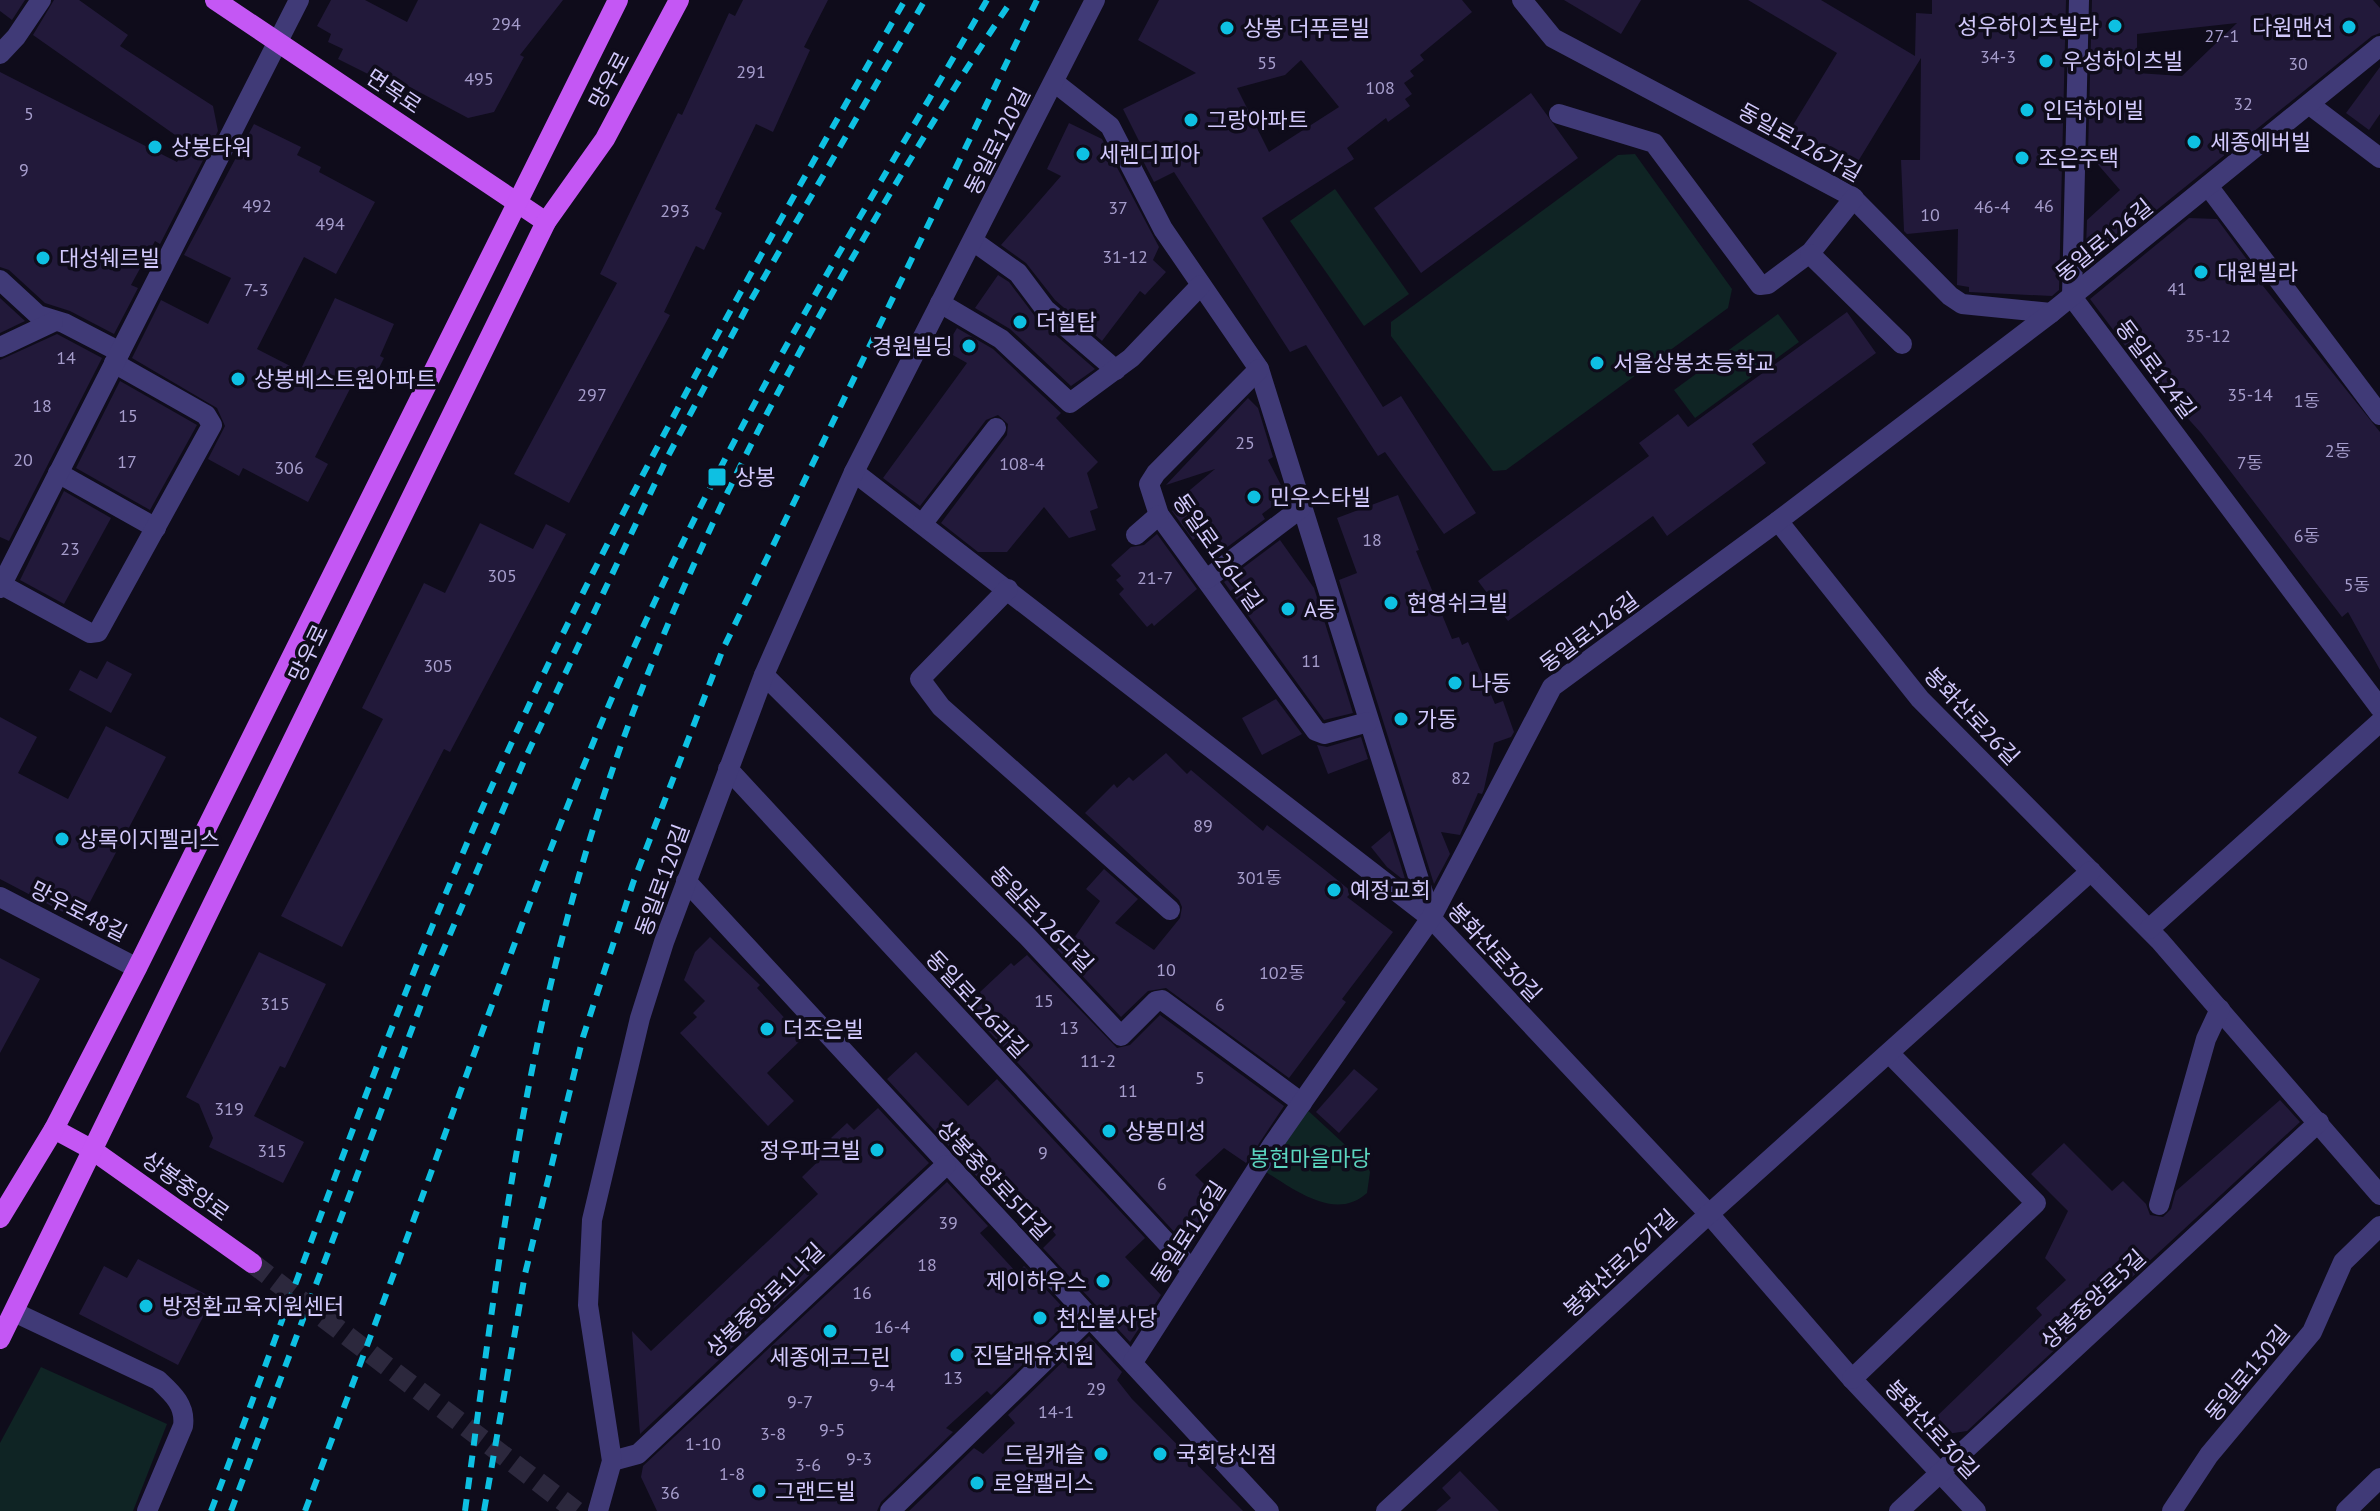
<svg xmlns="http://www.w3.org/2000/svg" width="2380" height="1511" viewBox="0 0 2380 1511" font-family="'PT Sans','Noto Sans KR',sans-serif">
	<rect width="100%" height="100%" fill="#0f0c1b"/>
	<!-- green -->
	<g fill="#0f2424">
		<polygon points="1635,154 1732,289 1728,308 1506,470 1493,471 1391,336 1391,322 1618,155"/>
		<polygon points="1335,189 1409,294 1364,326 1290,221"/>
		<polygon points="1778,314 1799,342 1695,418 1674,390"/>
		<path d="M1303,1106L1367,1165L1370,1172L1367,1193C1334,1223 1291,1187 1261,1169Z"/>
		<polygon points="41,1367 167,1424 133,1511 0,1511 0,1443"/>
	</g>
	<!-- building -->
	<g fill="#22193a" fill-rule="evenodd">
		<polygon points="0,0 25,0 12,20 0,11"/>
		<polygon points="54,0 79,0 128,35 120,46 213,106 218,131 160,244 155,241 131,285 138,288 114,334 70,311 45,303 9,270 0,267 0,72 177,162 188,144 33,35"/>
		<polygon points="331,0 365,0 407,22 418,0 563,0 520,55 524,57 494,112 468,118 408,86 400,102 377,91 382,81 338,59 343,49 328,42 331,34 317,26"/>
		<polygon points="743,0 828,0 804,47 810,50 773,132 756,124 715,209 722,213 704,250 696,246 664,312 670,315 569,503 514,474 617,283 600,274 678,113 682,115 729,13 735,16"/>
		<path d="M1159,0H1462L1472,12L1420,55L1424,60L1410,71L1414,76L1404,83L1412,94L1405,99L1410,106L1388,122L1386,118L1347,148L1354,159L1262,218L1383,407L1401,396L1476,513L1444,534L1385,452L1378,456L1306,345L1290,352L1174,172L1154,182L1141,157L1149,161L1123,109L1196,73L1138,40ZM1301,60L1339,107L1269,152L1237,88L1285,75Z"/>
		<polygon points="1564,0 1641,0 1621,34"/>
		<polygon points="1748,0 1821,0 1915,56 1916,13 1932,14 1932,0 2066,0 2059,290 2052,296 1969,292 1969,287 1957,285 1958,229 1907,234 1904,231 1901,160 1920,160 1921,58 1854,168 1790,130 1837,53"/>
		<path d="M2092,0H2373L2380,8V33L2372,36L2096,259L2086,248L2087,220L2120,190L2088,153ZM2237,23L2182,76L2137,73V34Z"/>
		<polygon points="2380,67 2380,114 2369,130 2346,113"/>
		<polygon points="1531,93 1578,158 1421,273 1374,208"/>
		<polygon points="1069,123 1102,139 1159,247 1153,260 1166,272 1145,295 1140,291 1102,341 1055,300 1026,263 1001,245 1061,176 1047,169"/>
		<polygon points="254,124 301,147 297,155 321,167 319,172 375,202 336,274 304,257 257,349 300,371 335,298 394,324 380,356 384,358 368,390 353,383 315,457 328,464 308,502 243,468 239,476 208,459 225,426 217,408 132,358 161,300 208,324 231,278 184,255"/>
		<polygon points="2189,218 2217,219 2265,284 2263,286 2380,432 2380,670 2348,612 2342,617 2201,433 2138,363 2090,299"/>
		<polygon points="998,275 1009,282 1037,319 1095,369 1071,386 1010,329 975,308"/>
		<polygon points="0,298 25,321 0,333"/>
		<polygon points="1847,312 1876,353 1752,444 1766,463 1667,536 1653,516 1508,621 1478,581 1649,456 1639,443 1678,414 1688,427"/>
		<polygon points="957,328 993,349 1061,413 1056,418 1098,462 1087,473 1098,508 1090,511 1096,530 1069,538 1044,507 1007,552 978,552 941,523 1007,435 1008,424 998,415 986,420 920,506 883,478 967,363 944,350"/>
		<polygon points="57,334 102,358 9,541 0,537 0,360"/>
		<polygon points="120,381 197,425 150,510 76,468"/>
		<polygon points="1248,398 1258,408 1273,457 1268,460 1282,487 1277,492 1282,499 1262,514 1265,519 1226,548 1209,527 1193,540 1172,511 1182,503 1172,505 1215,469 1166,485"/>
		<polygon points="64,491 111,518 64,604 20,580"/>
		<polygon points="1398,495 1419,550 1416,551 1452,639 1459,637 1462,645 1468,642 1495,704 1503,701 1514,732 1511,737 1494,743 1484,789 1482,794 1478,793 1460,835 1441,832 1450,854 1434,884 1339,580 1357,573 1337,518"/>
		<polygon points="480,523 533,549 546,524 566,534 450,752 444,749 342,947 281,916 383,719 362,708 424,583 445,593"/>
		<polygon points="1157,534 1197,589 1154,626 1152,623 1147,627 1119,594 1124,589 1116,580 1121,576 1111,565 1131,547 1144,545"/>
		<polygon points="1280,540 1314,588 1353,713 1324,720 1224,582"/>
		<polygon points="107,661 132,674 111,713 69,690 80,670 97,679"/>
		<polygon points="1276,699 1302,734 1262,755 1242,718"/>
		<polygon points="0,717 37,737 18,773 68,799 106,726 166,757 80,921 0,879"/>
		<polygon points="1361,737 1368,759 1328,774 1317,745 1327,747"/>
		<polygon points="1166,753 1187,774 1191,770 1263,831 1267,825 1325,870 1352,892 1347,897 1393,932 1342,999 1346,1002 1289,1078 1166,988 1148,991 1121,1017 1057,949 1074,938 1100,901 1086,889 1104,869 1138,899 1115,923 1154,950 1180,918 1182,907 1179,900 1085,813 1114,784 1117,788 1129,777 1133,781"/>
		<polygon points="1390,831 1406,882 1387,867 1371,847"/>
		<polygon points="710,937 760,985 757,988 803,1038 767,1073 794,1101 768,1126 680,1033 697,1017 693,1013 705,1001 684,980 695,952"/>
		<polygon points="259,952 326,984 285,1068 280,1066 254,1116 304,1142 283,1183 209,1147 213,1138 199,1104 186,1097"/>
		<polygon points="1027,955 1117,1048 1130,1045 1160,1015 1284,1106 1246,1163 1224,1148 1195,1175 1221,1201 1190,1249 968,1009 983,996 980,992 1011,963 1014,966"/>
		<polygon points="0,958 40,979 0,1053"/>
		<polygon points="916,1052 968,1106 997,1079 1145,1238 1125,1257 1161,1295 1130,1342 1043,1248 1056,1235 1052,1230 1019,1196 1006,1208 887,1079"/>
		<polygon points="1354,1069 1378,1089 1339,1133 1316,1112"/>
		<polygon points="2280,1100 2300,1122 2117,1291 2114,1288 2074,1327 2076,1330 1967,1431 1947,1434 1935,1418 2042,1315 2036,1308 2066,1280 2045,1258 2068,1211 2031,1174 2064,1143 2112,1191 2123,1181 2146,1204 2150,1215 2163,1217 2171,1209 2176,1191"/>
		<polygon points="878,1108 929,1163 640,1434 632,1331 651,1351 818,1194 802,1177 836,1144 831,1138 847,1123 854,1130"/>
		<polygon points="947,1182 988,1226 980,1233 1017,1273 1024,1266 1072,1317 991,1395 987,1391 946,1428 953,1432 881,1502 877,1511 657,1511 641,1477 643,1466"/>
		<polygon points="138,1259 213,1298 178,1365 79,1314 104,1266 127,1278"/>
		<polygon points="1089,1336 1122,1372 1117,1380 1132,1399 1243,1511 909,1511 974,1448 983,1454 1015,1423 1008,1415"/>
		<polygon points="1460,1471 1499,1511 1436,1511 1451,1498 1442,1488"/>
	</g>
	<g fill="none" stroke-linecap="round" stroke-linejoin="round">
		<!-- major-tunnel -->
		<polyline stroke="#2c283d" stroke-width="20" stroke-dasharray="20 10" stroke-linecap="butt" points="252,1263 576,1511"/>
		<!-- minor -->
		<g stroke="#403a77" stroke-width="20">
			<polyline points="1522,0 1553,38 1851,196 1950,296 1962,304 2051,313"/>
			<polyline points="2079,0 2072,297 2380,708"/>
			<polyline points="0,54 16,37 41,0"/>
			<polyline points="1054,82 1110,126 1163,229 1259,369 1431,918"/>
			<polyline points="2310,105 2380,158"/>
			<polyline points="1559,114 1654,143 1760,285 1768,284 1811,252 1854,198"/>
			<polyline points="2208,186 2380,415"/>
			<polyline points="973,241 1018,273 1045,309 1116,370"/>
			<polyline points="1810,254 1902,344"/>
			<polyline points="0,280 38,315 64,323 120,352"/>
			<polyline points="940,303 1001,339 1070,403 1131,358 1201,285"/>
			<polyline points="0,347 53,322"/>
			<polyline points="1259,369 1156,473 1149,484 1159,515 1316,731 1324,734 1368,722"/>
			<polyline points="854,472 1431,918 1709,1214 1852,1379 1976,1511"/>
			<polyline points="58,473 156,528"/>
			<polyline points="1778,521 1920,699 2160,941 2380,1195"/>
			<polyline points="923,523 996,428"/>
			<polyline points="1136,535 1159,515"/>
			<polyline points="1207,579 1301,508"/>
			<polyline points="2,585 90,633 98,632 212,425 206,415 114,363"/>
			<polyline points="0,588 299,0"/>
			<polyline points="1008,589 920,679 941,707 1170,910"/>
			<polyline points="764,675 1027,936 1121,1036 1156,1001 1162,1000 1302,1103"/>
			<polyline points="728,769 1192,1270"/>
			<polyline points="686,881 1269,1511"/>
			<polyline points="0,897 137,968"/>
			<polyline points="2149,929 2380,722"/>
			<polyline points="2159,1205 2206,1039 2220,1009"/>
			<path d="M14,1312L158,1380C172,1393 186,1405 183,1426L147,1511"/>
			<polyline points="1133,1362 1273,1144 1431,918 1552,687 1778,521 2051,313 2380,46"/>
			<polyline points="1852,1379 2036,1203 1889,1053"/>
			<polyline points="612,1461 638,1454 946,1165"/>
			<polyline points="598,1511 612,1461 588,1305 592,1220 640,1018 664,942 764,675 854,472 1095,0"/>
			<polyline points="890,1511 1090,1317"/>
			<polyline points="1386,1511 1709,1214 2091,871"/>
			<polyline points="1899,1511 2319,1122"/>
			<polyline points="2172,1511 2209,1455 2312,1332 2343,1262 2380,1226"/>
			<polyline points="2346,1511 2380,1478"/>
		</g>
		<!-- major -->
		<g stroke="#c457f4" stroke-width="20">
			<polyline points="215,0 546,222"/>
			<polyline points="54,1129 91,1149 252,1263"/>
			<polyline points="0,1218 54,1129 137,968 618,0"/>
			<polyline points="0,1339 546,222 605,139 679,0"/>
		</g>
		<!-- rail -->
		<g stroke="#0ec0e2" stroke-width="6" stroke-dasharray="12 10" stroke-linecap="butt">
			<path d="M211,1511C307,1258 394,1001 506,755C624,495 764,247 905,0"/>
			<polyline points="231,1511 428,986 523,763 667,458 747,307 925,0"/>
			<path d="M305,1511C355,1378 405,1245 453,1112C514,944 575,776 649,614C746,401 870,202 987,0"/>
			<path d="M465,1511C491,1317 514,1121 564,931C626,689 732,465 857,250C906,165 957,81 1012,0"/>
			<polyline points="484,1511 525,1274 583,1037 633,883 723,649 1037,0"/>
		</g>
	</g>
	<!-- markers -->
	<g fill="#0ec0e2" stroke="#0f0c1b" stroke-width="3">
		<circle cx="2115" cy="26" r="8"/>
		<circle cx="2349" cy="27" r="8"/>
		<circle cx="1227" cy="28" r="8"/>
		<circle cx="2046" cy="61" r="8"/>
		<circle cx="2027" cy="110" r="8"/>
		<circle cx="1191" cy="120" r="8"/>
		<circle cx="2194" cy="142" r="8"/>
		<circle cx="155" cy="147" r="8"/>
		<circle cx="1083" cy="154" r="8"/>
		<circle cx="2022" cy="158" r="8"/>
		<circle cx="43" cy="258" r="8"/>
		<circle cx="2201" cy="272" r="8"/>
		<circle cx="1020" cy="322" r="8"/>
		<circle cx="969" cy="346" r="8"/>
		<circle cx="1597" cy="363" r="8"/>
		<circle cx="238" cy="379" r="8"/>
		<rect x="707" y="467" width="20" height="20" rx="4"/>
		<circle cx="1254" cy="497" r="8"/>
		<circle cx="1391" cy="603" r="8"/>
		<circle cx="1288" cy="609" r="8"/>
		<circle cx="1455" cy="683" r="8"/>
		<circle cx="1401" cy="719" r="8"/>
		<circle cx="62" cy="839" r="8"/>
		<circle cx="1334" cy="890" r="8"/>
		<circle cx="767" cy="1029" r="8"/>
		<circle cx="1109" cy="1131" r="8"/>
		<circle cx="877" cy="1150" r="8"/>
		<circle cx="1103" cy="1281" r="8"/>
		<circle cx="146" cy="1306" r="8"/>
		<circle cx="1040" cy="1318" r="8"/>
		<circle cx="830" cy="1331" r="8"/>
		<circle cx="957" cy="1355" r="8"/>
		<circle cx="1101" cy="1454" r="8"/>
		<circle cx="1160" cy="1454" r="8"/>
		<circle cx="977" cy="1483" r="8"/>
		<circle cx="759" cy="1491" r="8"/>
	</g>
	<g text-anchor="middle" stroke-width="7" stroke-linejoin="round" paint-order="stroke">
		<!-- number labels -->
		<g font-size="18" fill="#a69dcc">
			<text x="506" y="30">294</text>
			<text x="2222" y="42">27-1</text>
			<text x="1998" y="63">34-3</text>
			<text x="1267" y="69">55</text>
			<text x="2298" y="70">30</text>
			<text x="751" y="78">291</text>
			<text x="479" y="85">495</text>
			<text x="1380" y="94">108</text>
			<text x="2243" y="110">32</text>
			<text x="29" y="120">5</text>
			<text x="24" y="176">9</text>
			<text x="257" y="212">492</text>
			<text x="2044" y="212">46</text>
			<text x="1992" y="213">46-4</text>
			<text x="1118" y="214">37</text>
			<text x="675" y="217">293</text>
			<text x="1930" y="221">10</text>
			<text x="330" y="230">494</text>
			<text x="1125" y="263">31-12</text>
			<text x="2177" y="295">41</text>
			<text x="256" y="296">7-3</text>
			<text x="2208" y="342">35-12</text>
			<text x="66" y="364">14</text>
			<text x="592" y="401">297</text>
			<text x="2250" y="401">35-14</text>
			<text x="2307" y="407">1동</text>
			<text x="42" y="412">18</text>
			<text x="128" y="422">15</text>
			<text x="1245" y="449">25</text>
			<text x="2338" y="457">2동</text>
			<text x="23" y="466">20</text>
			<text x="127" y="468">17</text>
			<text x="2250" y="469">7동</text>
			<text x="1022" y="470">108-4</text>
			<text x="289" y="474">306</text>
			<text x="2307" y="542">6동</text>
			<text x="1372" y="546">18</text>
			<text x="70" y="555">23</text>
			<text x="502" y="582">305</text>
			<text x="1155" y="584">21-7</text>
			<text x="2357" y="591">5동</text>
			<text x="1311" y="667">11</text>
			<text x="438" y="672">305</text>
			<text x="1461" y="784">82</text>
			<text x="1203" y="832">89</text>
			<text x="1259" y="884">301동</text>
			<text x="1166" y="976">10</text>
			<text x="1282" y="979">102동</text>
			<text x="1044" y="1007">15</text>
			<text x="275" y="1010">315</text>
			<text x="1220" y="1011">6</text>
			<text x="1069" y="1034">13</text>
			<text x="1098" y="1067">11-2</text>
			<text x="1200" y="1084">5</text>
			<text x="1128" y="1097">11</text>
			<text x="229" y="1115">319</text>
			<text x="272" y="1157">315</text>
			<text x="1043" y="1159">9</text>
			<text x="1162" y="1190">6</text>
			<text x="948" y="1229">39</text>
			<text x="927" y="1271">18</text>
			<text x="862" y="1299">16</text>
			<text x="892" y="1333">16-4</text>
			<text x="953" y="1384">13</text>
			<text x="882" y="1391">9-4</text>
			<text x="1096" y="1395">29</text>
			<text x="800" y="1408">9-7</text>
			<text x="1056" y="1418">14-1</text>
			<text x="832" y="1436">9-5</text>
			<text x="773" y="1440">3-8</text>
			<text x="703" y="1450">1-10</text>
			<text x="859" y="1465">9-3</text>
			<text x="808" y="1471">3-6</text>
			<text x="732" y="1480">1-8</text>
			<text x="670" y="1499">36</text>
		</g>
		<!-- poi labels -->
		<g font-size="22" fill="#d2c9fc" stroke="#0f0c1b" text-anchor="start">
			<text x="2099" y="34" text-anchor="end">성우하이츠빌라</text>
			<text x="2333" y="35" text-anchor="end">다원맨션</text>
			<text x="1243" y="36">상봉 더푸른빌</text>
			<text x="2062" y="69">우성하이츠빌</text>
			<text x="2043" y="118">인덕하이빌</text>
			<text x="1207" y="128">그랑아파트</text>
			<text x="2210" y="150">세종에버빌</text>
			<text x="171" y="155">상봉타워</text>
			<text x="1099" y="162">세렌디피아</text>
			<text x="2038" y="166">조은주택</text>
			<text x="59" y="266">대성쉐르빌</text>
			<text x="2217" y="280">대원빌라</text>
			<text x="1036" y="330">더힐탑</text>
			<text x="953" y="354" text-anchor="end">경원빌딩</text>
			<text x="1613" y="371">서울상봉초등학교</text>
			<text x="254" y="387">상봉베스트원아파트</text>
			<text x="735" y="485">상봉</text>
			<text x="1270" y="505">민우스타빌</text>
			<text x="1407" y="611">현영쉬크빌</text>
			<text x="1304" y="617">A동</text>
			<text x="1471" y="691">나동</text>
			<text x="1417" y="727">가동</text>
			<text x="78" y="847">상록이지펠리스</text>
			<text x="1350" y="898">예정교회</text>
			<text x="783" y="1037">더조은빌</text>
			<text x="1125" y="1139">상봉미성</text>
			<text x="861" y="1158" text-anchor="end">정우파크빌</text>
			<text x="1087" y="1289" text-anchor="end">제이하우스</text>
			<text x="162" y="1314">방정환교육지원센터</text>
			<text x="1056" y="1326">천신불사당</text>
			<text x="973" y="1363">진달래유치원</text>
			<text x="830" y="1365" text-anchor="middle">세종에코그린</text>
			<text x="1085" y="1462" text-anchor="end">드림캐슬</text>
			<text x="1176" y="1462">국회당신점</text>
			<text x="993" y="1491">로얄팰리스</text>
			<text x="775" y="1499">그랜드빌</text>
		</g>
		<!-- street labels -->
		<g font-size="22" fill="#d2c9fc" stroke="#0f0c1b">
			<text transform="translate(609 80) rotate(-62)" y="8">망우로</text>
			<text transform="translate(394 91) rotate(34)" y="8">면목로</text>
			<text transform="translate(997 141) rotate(-63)" y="8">동일로120길</text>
			<text transform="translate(1800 142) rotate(29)" y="8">동일로126가길</text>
			<text transform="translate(2104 240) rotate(-39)" y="8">동일로126길</text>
			<text transform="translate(2156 369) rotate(53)" y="8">동일로124길</text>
			<text transform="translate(1218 552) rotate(55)" y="8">동일로126나길</text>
			<text transform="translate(1589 632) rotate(-37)" y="8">동일로126길</text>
			<text transform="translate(308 653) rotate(-64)" y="8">망우로</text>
			<text transform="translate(1972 716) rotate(46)" y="8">봉화산로26길</text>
			<text transform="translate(662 880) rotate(-70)" y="8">동일로120길</text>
			<text transform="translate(79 911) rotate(27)" y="8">망우로48길</text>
			<text transform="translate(1042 919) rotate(46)" y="8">동일로126다길</text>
			<text transform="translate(1495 952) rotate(47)" y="8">봉화산로30길</text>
			<text transform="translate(977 1004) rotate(47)" y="8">동일로126라길</text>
			<text transform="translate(994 1180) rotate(47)" y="8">상봉중앙로5다길</text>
			<text transform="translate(186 1186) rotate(36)" y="8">상봉중앙로</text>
			<text transform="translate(1188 1232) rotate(-57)" y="8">동일로126길</text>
			<text transform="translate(1620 1263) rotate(-43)" y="8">봉화산로26가길</text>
			<text transform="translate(2093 1299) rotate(-43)" y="8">상봉중앙로5길</text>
			<text transform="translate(765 1300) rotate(-44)" y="8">상봉중앙로1나길</text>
			<text transform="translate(2247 1373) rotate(-50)" y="8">동일로130길</text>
			<text transform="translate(1932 1429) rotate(47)" y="8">봉화산로30길</text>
		</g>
		<!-- park labels -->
		<g font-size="22" fill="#5bd5bf" stroke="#0f0c1b">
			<text x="1310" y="1166">봉현마을마당</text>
		</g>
	</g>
</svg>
